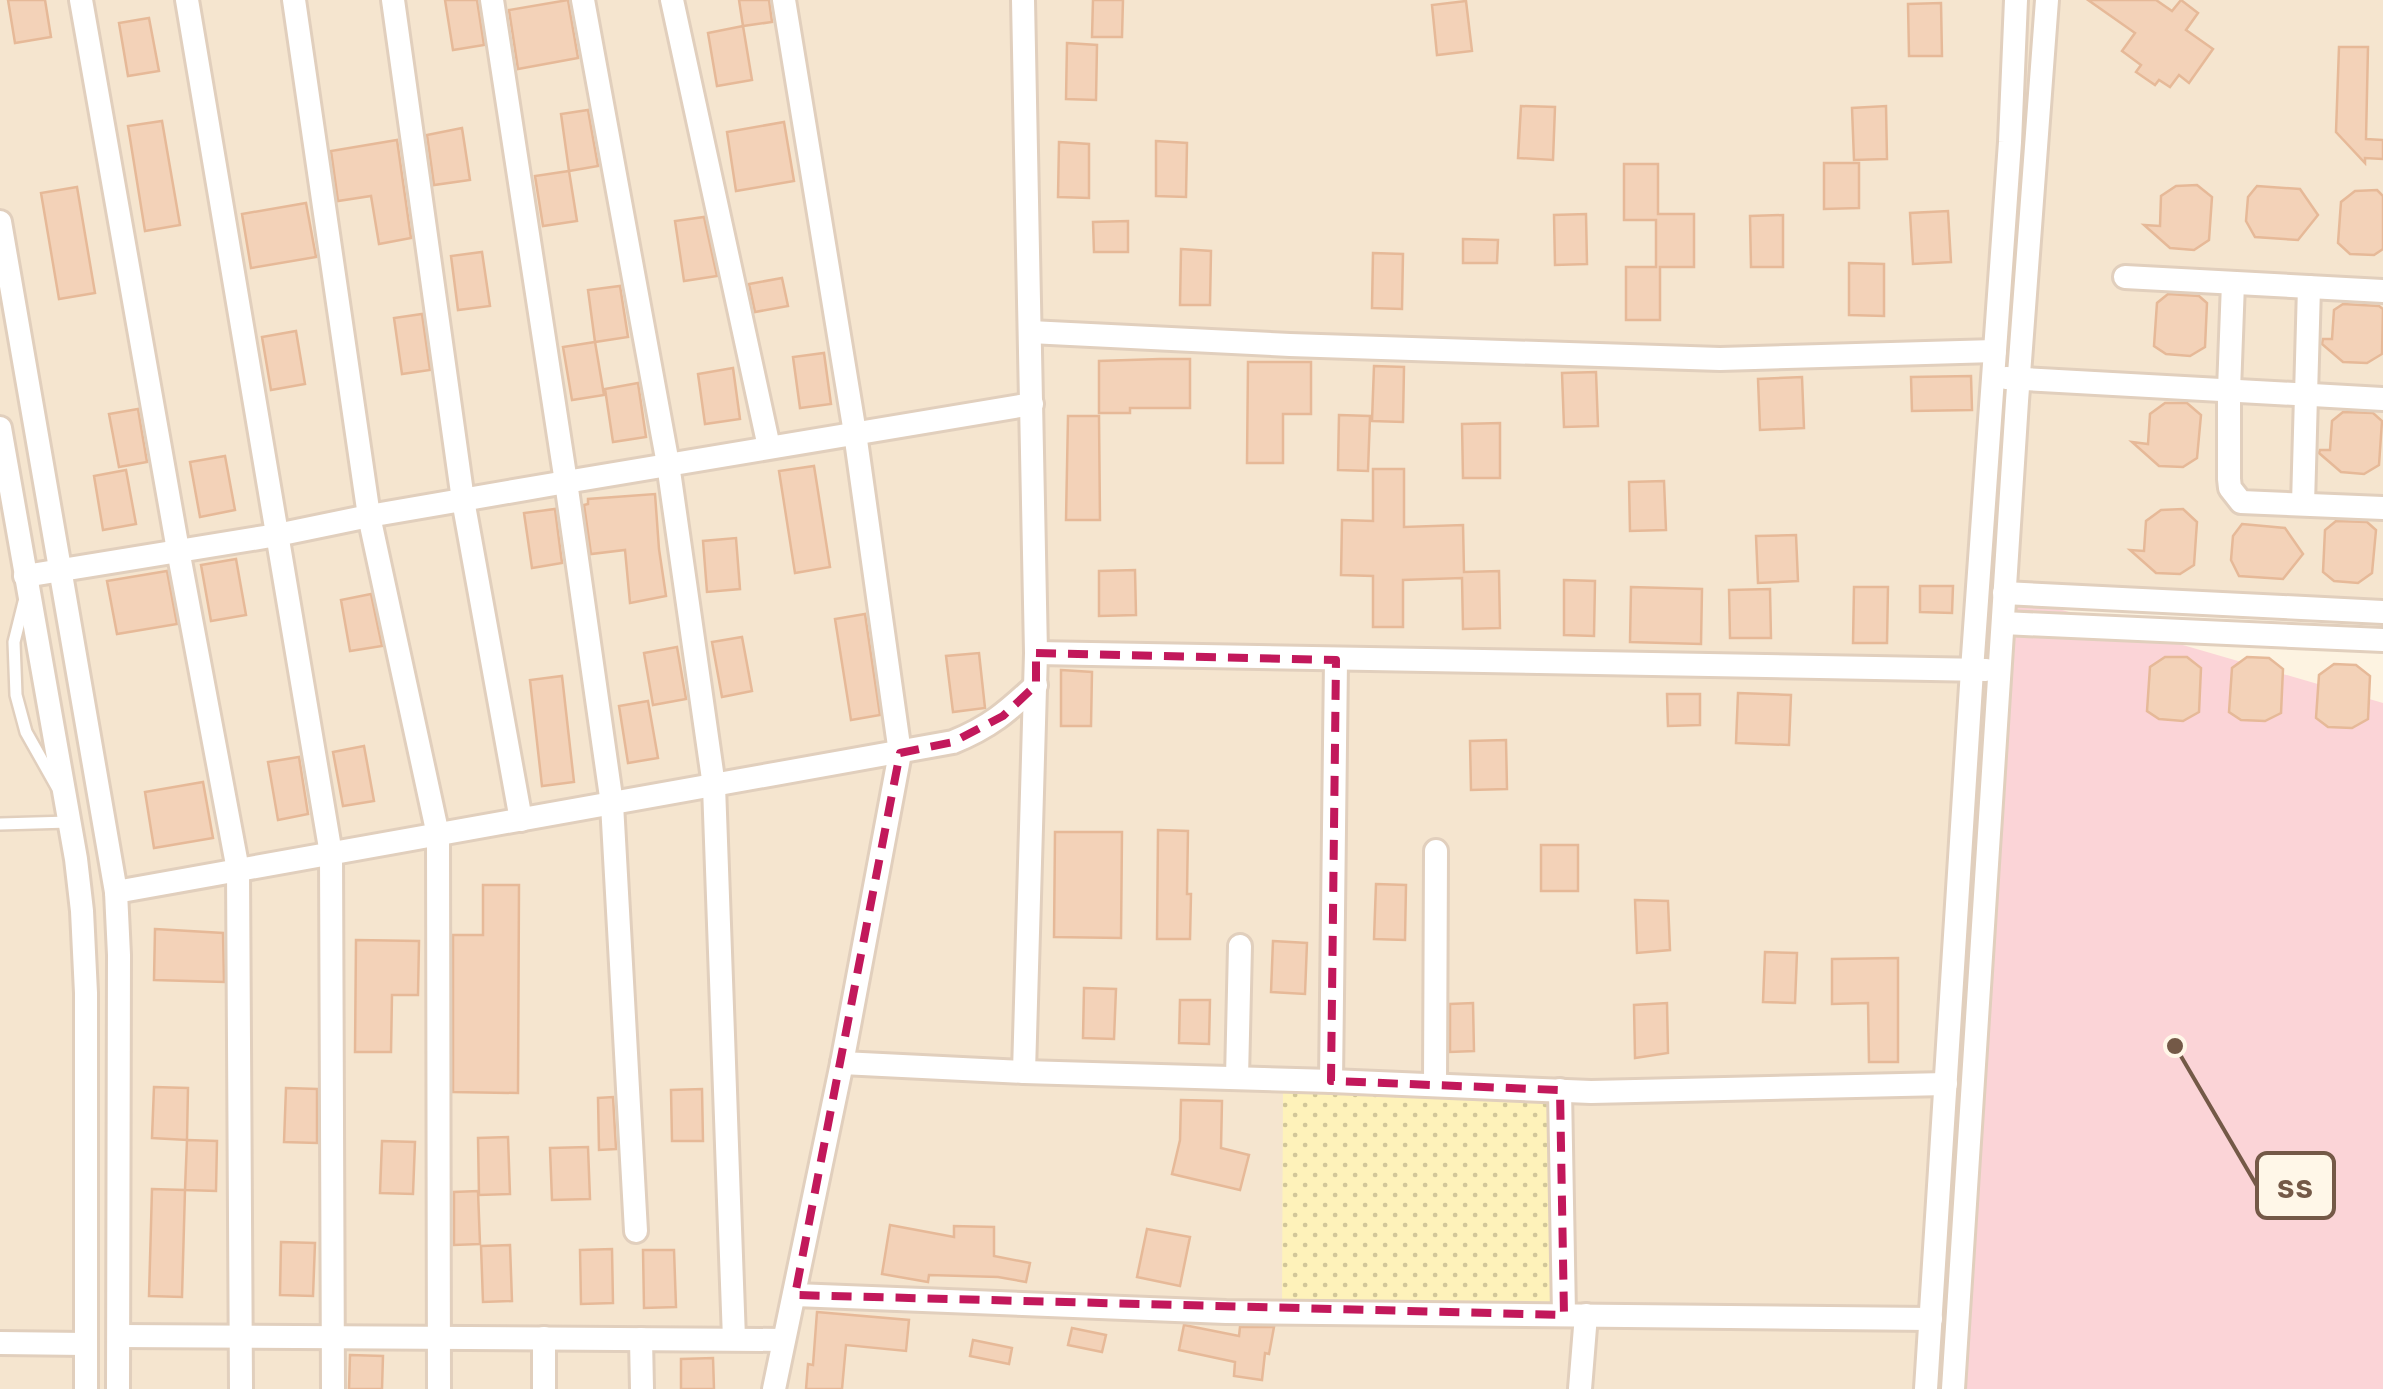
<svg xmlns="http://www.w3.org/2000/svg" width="2383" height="1389" viewBox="0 0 2383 1389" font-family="'DM Sans',sans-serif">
	<defs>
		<pattern id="sand-dots" width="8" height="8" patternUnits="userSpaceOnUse" patternTransform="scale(2.5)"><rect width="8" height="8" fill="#fef2ba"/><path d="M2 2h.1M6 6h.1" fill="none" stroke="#d2c799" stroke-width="1.8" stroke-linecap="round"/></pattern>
	</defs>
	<rect width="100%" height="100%" fill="#fdf3e1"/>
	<!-- residential -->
	<polygon fill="#f5e5cf" points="0,0 2383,0 2383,607 2059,591 2056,743 1990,1389 0,1389"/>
	<!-- medical -->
	<polygon fill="#fbd4d7" points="2004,593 2383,703 2383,1389 1940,1389"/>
	<!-- sand -->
	<polygon fill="url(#sand-dots)" points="1283,1086 1560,1091 1564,1315 1282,1309"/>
	<!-- building -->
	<g fill="#f3d2b8" stroke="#e6b998" stroke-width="2.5">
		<polygon points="8,0 45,0 51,37 15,43"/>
		<polygon points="445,0 477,0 484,45 453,50"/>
		<polygon points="568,0 578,58 518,69 509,10"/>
		<polygon points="739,0 769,0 772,22 743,26"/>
		<polygon points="1093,0 1123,0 1122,37 1092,37"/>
		<polygon points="2088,0 2156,0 2172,11 2181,0 2198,13 2186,30 2213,49 2189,83 2179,75 2170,87 2159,80 2155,85 2136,72 2141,65 2122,51 2135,33"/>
		<polygon points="1466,1 1472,51 1437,55 1432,5"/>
		<polygon points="1941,3 1942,56 1909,56 1908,4"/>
		<polygon points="149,18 159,71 128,76 119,23"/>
		<polygon points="743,26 752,80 717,86 708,33"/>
		<polygon points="1067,43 1097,45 1096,100 1066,99"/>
		<polygon points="2339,47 2368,47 2366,139 2383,140 2383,159 2365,158 2365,163 2336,132"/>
		<polygon points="1521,106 1555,107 1553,160 1518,158"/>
		<polygon points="1886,106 1887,159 1854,160 1852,108"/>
		<polygon points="588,110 598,166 569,171 561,114"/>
		<polygon points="162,121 180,225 145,231 128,126"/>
		<polygon points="784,122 794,181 736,191 727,132"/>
		<polygon points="462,128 470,180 434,185 427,135"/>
		<polygon points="397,140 411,238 379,244 371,196 338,201 331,151"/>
		<polygon points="1156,141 1187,143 1186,197 1156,196"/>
		<polygon points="1059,142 1089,144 1089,198 1058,197"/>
		<polygon points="1824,163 1859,163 1859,208 1824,209"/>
		<polygon points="1624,164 1658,164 1658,214 1694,214 1694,267 1660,267 1660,320 1626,320 1626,267 1656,267 1656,220 1624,220"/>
		<polygon points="569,171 577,221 543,226 535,176"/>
		<polygon points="2197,185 2212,197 2209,240 2194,250 2170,248 2144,225 2160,226 2161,196 2176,186"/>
		<polygon points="2257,186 2300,189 2318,215 2298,240 2255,237 2246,221 2248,197"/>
		<polygon points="77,187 95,293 59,299 41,193"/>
		<polygon points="2377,190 2383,196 2383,249 2374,255 2350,254 2338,243 2341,202 2355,191"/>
		<polygon points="306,203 316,257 251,268 242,214"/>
		<polygon points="1948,211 1951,262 1913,264 1910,213"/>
		<polygon points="1586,214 1587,264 1555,265 1554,215"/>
		<polygon points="1783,215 1783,267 1751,267 1750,216"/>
		<polygon points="704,217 717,276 684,281 675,221"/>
		<polygon points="1128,221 1128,252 1094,252 1093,222"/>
		<polygon points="1463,239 1498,240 1497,263 1463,263"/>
		<polygon points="1181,249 1211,251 1210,305 1180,305"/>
		<polygon points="482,252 490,306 458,310 451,256"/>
		<polygon points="1373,253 1403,254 1402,309 1372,308"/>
		<polygon points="1849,263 1884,264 1884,316 1849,315"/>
		<polygon points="782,278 788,306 755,312 749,284"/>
		<polygon points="620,286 628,337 595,342 588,290"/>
		<polygon points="2168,294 2199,296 2207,303 2205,347 2190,356 2166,354 2154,346 2157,303"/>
		<polygon points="2343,304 2379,306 2383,309 2382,354 2367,363 2343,362 2322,344 2323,339 2332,339 2334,310"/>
		<polygon points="422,314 430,370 402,374 394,318"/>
		<polygon points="296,331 305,384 271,390 262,337"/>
		<polygon points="595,342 604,395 572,400 563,347"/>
		<polygon points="824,353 831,404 800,408 793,357"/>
		<polygon points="1160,359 1190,359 1190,408 1130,408 1130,413 1099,413 1099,361"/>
		<polygon points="1248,362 1311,362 1311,414 1283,414 1283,463 1247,463"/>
		<polygon points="1374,366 1404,367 1403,422 1372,421"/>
		<polygon points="733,368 740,419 705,424 698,374"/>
		<polygon points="1596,372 1598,426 1564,427 1562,373"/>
		<polygon points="1971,376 1972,410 1912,411 1911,377"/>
		<polygon points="1802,377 1804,428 1760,430 1758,379"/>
		<polygon points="638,383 646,437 613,442 605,389"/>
		<polygon points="2165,403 2187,403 2201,415 2197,458 2183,467 2159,466 2132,442 2148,444 2150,414"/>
		<polygon points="138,409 147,462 119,467 109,414"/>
		<polygon points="2343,412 2373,413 2382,421 2379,465 2364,474 2341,472 2319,453 2320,450 2330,450 2332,421"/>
		<polygon points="1339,415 1370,416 1368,471 1338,470"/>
		<polygon points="1068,416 1099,416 1100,520 1066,520"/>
		<polygon points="1500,423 1500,478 1463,478 1462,424"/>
		<polygon points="225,456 235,510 200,517 190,462"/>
		<polygon points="814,466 830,567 795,573 779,471"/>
		<polygon points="1373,469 1404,469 1404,527 1463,525 1464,572 1499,571 1500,628 1463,629 1462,578 1403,580 1403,627 1373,627 1373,576 1341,575 1342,520 1373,521"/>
		<polygon points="126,470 136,524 103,530 94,476"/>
		<polygon points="1664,481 1666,530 1630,531 1629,482"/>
		<polygon points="655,494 659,549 666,596 630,603 625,550 591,554 584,505 588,504 588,499"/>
		<polygon points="555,509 562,563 532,568 524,513"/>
		<polygon points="2183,509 2197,522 2194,565 2180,574 2156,573 2130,550 2144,551 2146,521 2161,510"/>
		<polygon points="2336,521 2367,522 2376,530 2372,573 2358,583 2334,581 2323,572 2325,530"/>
		<polygon points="2242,524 2285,528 2303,554 2283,579 2239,576 2231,560 2233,536"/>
		<polygon points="1796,535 1798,581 1758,583 1756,536"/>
		<polygon points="736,538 740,589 707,592 703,541"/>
		<polygon points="236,559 246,615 211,621 201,565"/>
		<polygon points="1135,570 1136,615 1099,616 1099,571"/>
		<polygon points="167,571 177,624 117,634 107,581"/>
		<polygon points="1564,580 1595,581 1594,636 1564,635"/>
		<polygon points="1920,586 1953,586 1952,613 1920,612"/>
		<polygon points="1631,587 1702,589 1701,644 1630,642"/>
		<polygon points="1854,587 1888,587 1887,643 1853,643"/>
		<polygon points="1770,589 1771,638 1730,638 1729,590"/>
		<polygon points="371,594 382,646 350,651 341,600"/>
		<polygon points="865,614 880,715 851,720 835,619"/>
		<polygon points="742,637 752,691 722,697 712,642"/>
		<polygon points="677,647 686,699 653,705 644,653"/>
		<polygon points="979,653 985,708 953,712 946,656"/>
		<polygon points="2165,657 2187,657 2201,668 2199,712 2183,721 2159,719 2147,711 2150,667"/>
		<polygon points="2247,657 2269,658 2283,669 2281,713 2265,721 2241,720 2229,712 2232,668"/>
		<polygon points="2334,664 2356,665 2370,676 2368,719 2352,728 2328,727 2316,718 2319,675"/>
		<polygon points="1061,670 1092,672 1091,726 1061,726"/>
		<polygon points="562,676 574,782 542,786 530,680"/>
		<polygon points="1738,693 1791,695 1789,745 1736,743"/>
		<polygon points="1667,694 1700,694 1700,725 1668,726"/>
		<polygon points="648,701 658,758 628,763 619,706"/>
		<polygon points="1506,740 1507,789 1471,790 1470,741"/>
		<polygon points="364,746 374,801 343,806 333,752"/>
		<polygon points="299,757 308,814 278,820 268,762"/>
		<polygon points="203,782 213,838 154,848 145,792"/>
		<polygon points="1158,830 1188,831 1187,894 1191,894 1190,939 1157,939"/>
		<polygon points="1055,832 1122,832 1121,938 1054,937"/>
		<rect x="1541" y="845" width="37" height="46"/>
		<polygon points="1376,884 1406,885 1405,940 1374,939"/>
		<polygon points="483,885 519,885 518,1093 453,1092 453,935 483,935"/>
		<polygon points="1635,900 1668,901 1670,950 1637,953"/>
		<polygon points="155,929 223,933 224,982 154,980"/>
		<polygon points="356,940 419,941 418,995 392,995 391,1052 355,1052"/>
		<polygon points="1273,941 1307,943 1305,994 1271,992"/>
		<polygon points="1765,952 1797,953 1795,1003 1763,1002"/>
		<polygon points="1898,958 1898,1062 1869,1062 1868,1003 1832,1004 1832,959"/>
		<polygon points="1084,988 1116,989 1114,1039 1083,1038"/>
		<polygon points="1180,1000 1210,1000 1209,1044 1179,1043"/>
		<polygon points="1473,1003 1474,1051 1450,1052 1450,1004"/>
		<polygon points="1667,1003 1668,1053 1635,1058 1634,1005"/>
		<polygon points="154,1087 188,1088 187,1140 152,1138"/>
		<polygon points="286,1088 317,1089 317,1143 284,1142"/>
		<polygon points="702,1089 703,1141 672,1141 671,1090"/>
		<polygon points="613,1097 616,1149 599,1150 598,1098"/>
		<polygon points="1181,1100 1222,1101 1221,1148 1249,1155 1240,1190 1172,1174 1180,1140"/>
		<polygon points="508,1137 510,1194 479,1195 478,1138"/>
		<polygon points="187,1140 217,1141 216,1191 185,1190"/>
		<polygon points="382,1141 415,1142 413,1194 380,1193"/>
		<polygon points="588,1147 590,1199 552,1200 550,1148"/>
		<polygon points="152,1189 185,1190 182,1297 149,1296"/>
		<polygon points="478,1191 480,1244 454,1245 454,1192"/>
		<polygon points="890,1225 954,1237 954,1226 994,1227 994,1256 1030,1263 1026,1282 998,1277 929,1275 928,1282 882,1274"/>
		<polygon points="1147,1229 1190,1237 1180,1286 1137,1277"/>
		<polygon points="281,1242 315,1243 313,1296 280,1295"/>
		<polygon points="510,1245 512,1301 483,1302 481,1246"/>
		<polygon points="612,1249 613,1303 581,1304 580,1250"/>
		<polygon points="643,1250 674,1250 676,1307 644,1308"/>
		<polygon points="817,1312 909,1320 906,1351 846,1345 842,1389 806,1389 808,1364 813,1365"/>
		<polygon points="1184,1325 1239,1336 1240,1327 1274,1327 1269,1354 1265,1353 1262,1380 1234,1376 1235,1362 1179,1350"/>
		<polygon points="1072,1328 1106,1335 1102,1352 1068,1345"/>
		<polygon points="973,1340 1012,1348 1009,1364 970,1356"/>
		<polygon points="350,1355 383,1356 382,1389 349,1389"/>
		<polygon points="713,1358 714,1389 681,1389 681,1359"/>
	</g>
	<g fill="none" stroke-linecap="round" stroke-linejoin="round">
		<defs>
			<g id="lane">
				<polyline points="24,602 14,642 16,695 26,732 57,787"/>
				<polyline points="0,824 69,822"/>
			</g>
			<g id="street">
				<polyline points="81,0 178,550 238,870 241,1389"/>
				<polyline points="187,0 331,854 333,1389"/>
				<polyline points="294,0 369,516 438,835 439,1389"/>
				<polyline points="393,0 463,500 521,820"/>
				<polyline points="492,0 566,482 612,804 636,1231"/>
				<polyline points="583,0 668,464 714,786 734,1339"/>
				<polyline points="672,0 769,447"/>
				<polyline points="1023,0 1036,653 1024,1072"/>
				<polyline points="0,222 116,892 119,955 118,1389"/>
				<polyline points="2125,277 2383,291"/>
				<polyline points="2233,283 2229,390 2229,479 2230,488 2241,502 2383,508"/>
				<polyline points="1030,332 1290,345 1720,359 1995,351"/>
				<polyline points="2006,378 2383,399"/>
				<polyline points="0,428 76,859 82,911 86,993 86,1389"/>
				<polyline points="2303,504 2309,287"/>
				<polyline points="25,576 277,535 369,516 566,482 1032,404"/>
				<polyline points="2004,593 2383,612"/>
				<polyline points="2003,623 2383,640"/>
				<polyline points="1036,653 1986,670"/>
				<path d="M116,892L953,742C990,727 1007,712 1036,685"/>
				<polyline points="842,1063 1024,1072 1331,1081 1591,1092 1946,1084"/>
				<polyline points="1237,1078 1240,946"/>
				<polyline points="1331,1081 1336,660"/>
				<polyline points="1435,1084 1436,851"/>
				<polyline points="1560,1090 1564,1315"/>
				<polyline points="795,1295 1226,1312 1931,1319"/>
				<polyline points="119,1336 783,1340"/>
				<polyline points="544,1338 544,1389"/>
				<polyline points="641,1339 642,1389"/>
				<polyline points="0,1343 86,1344"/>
				<polyline points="774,1389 842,1063 900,753 855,433 784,0"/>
				<polyline points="1580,1389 1586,1315"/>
				<polyline points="1926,1389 1972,670 2010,142 2016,0"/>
				<polyline points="1953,1389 2017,401 2047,0"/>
			</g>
		</defs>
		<!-- lane casing -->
		<use href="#lane" stroke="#e1cfbd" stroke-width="16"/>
		<!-- street casing -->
		<use href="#street" stroke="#e1cfbd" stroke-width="28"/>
		<!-- lane -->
		<use href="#lane" stroke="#fff" stroke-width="11"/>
		<!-- street -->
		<use href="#street" stroke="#fff" stroke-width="22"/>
	</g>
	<!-- marked area -->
	<path fill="none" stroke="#c2185b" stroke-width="8" stroke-dasharray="20 12" stroke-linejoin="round" d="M1036,653L1336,660L1331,1081L1560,1090L1564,1315L795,1295L900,753L953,742L1003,716L1036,685Z"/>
	<!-- callouts -->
	<path fill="none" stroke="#745947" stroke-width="4" d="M2175 1046L2257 1186"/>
	<circle fill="#745947" stroke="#fff7e8" stroke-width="4" cx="2175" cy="1046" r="10"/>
	<rect fill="#fff7e8" stroke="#745947" stroke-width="4" x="2257" y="1153" width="77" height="65" rx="10"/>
	<g font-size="35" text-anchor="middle" font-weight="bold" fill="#745947">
		<text x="2295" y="1198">ss</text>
	</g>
</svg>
